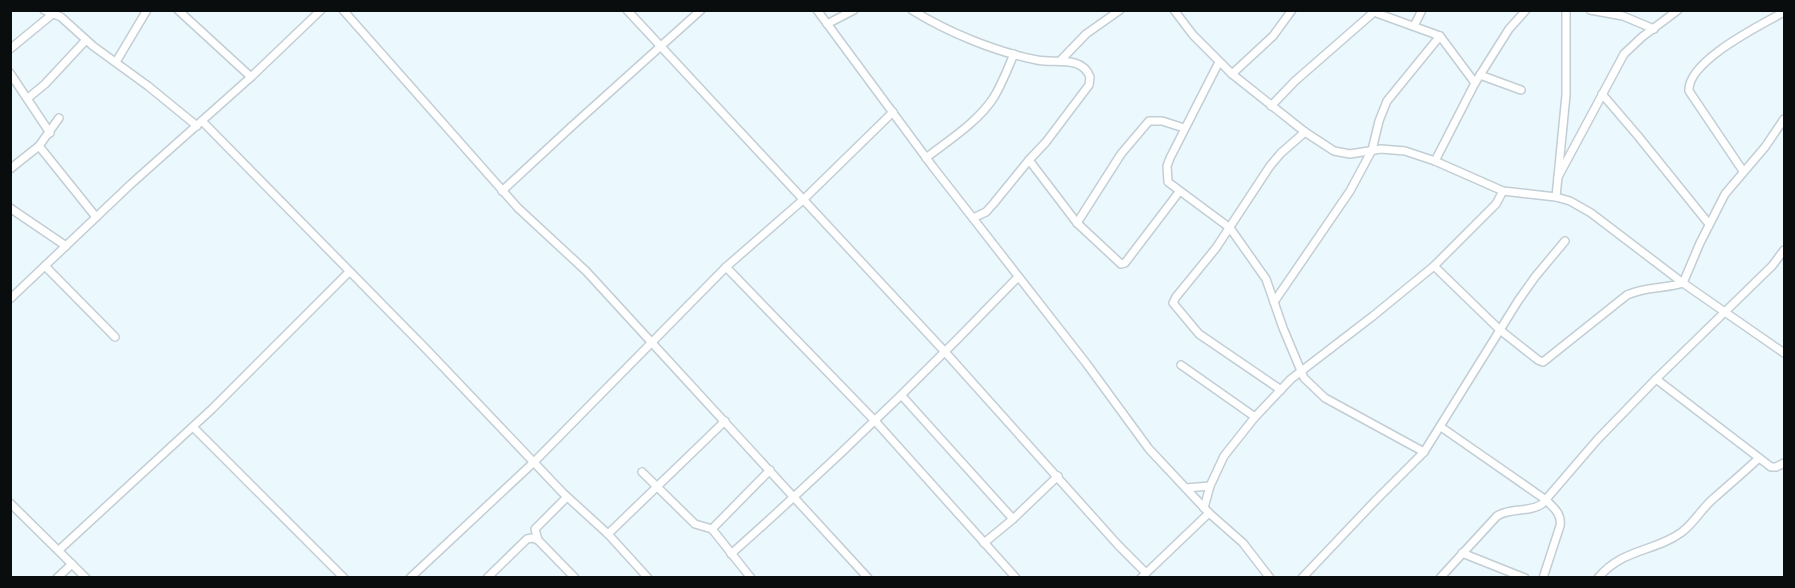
<svg xmlns="http://www.w3.org/2000/svg" width="1795" height="588" viewBox="0 0 1795 588" font-family="'Titillium Web',sans-serif">
	<rect width="100%" height="100%" fill="#ebf8fe"/>
	<g fill="none" stroke-linecap="round" stroke-linejoin="round">
		<defs>
			<g id="minor">
				<polyline points="44,10 61,17 93,46 148,86 197,126"/>
				<polyline points="178,10 251,77"/>
				<polyline points="343,10 518,208 586,271 868,578"/>
				<polyline points="627,10 946,353 1118,545 1146,573"/>
				<polyline points="817,10 933,167 1086,363 1149,449 1209,513 1243,543 1270,578"/>
				<path d="M912,10C947,32 996,52 1037,60C1055,64 1082,55 1090,77L1089,85L1046,142L1029,160L994,203L986,212L973,218"/>
				<polyline points="1174,10 1193,35 1232,74 1305,132 1334,151 1350,154 1381,149 1405,151 1435,161 1503,191 1556,197 1570,201 1591,213 1683,283 1784,353"/>
				<polyline points="1590,10 1623,16 1654,29"/>
				<polyline points="1371,11 1440,36 1475,83"/>
				<polyline points="827,24 854,10"/>
				<polyline points="1414,26 1422,10"/>
				<polyline points="10,49 55,12"/>
				<polyline points="1060,61 1086,34 1120,10"/>
				<polyline points="116,62 147,10"/>
				<polyline points="1219,62 1170,158 1167,166 1168,182 1230,228 1266,279 1283,328 1304,378 1325,398 1424,452"/>
				<polyline points="10,73 50,133"/>
				<polyline points="1232,74 1273,36 1292,10"/>
				<polyline points="1480,75 1521,90"/>
				<polyline points="1602,94 1638,136 1709,224"/>
				<polyline points="28,98 45,84 86,40"/>
				<polyline points="1271,106 1295,81 1374,12"/>
				<polyline points="202,121 428,351 563,493 608,534 648,578"/>
				<polyline points="39,146 96,217"/>
				<path d="M926,158C949,140 978,122 994,97C1002,84 1008,68 1014,54"/>
				<polyline points="1029,160 1077,223 1121,264 1125,263 1179,192"/>
				<polyline points="1435,161 1475,83 1509,29 1526,10"/>
				<polyline points="10,169 39,146 59,118"/>
				<path d="M1743,171L1689,91C1687,61 1761,25 1784,12"/>
				<polyline points="1558,177 1624,54 1642,37 1678,10"/>
				<polyline points="502,191 571,127 701,10"/>
				<polyline points="1556,197 1566,95 1566,10"/>
				<polyline points="10,208 66,246"/>
				<polyline points="1077,223 1121,154 1149,121 1162,121 1184,128"/>
				<polyline points="45,266 115,337"/>
				<path d="M1434,266L1500,330L1538,360L1543,362L1627,295C1646,286 1665,289 1683,283L1700,243L1725,194L1765,147L1784,119"/>
				<polyline points="726,267 876,422 1016,578"/>
				<polyline points="10,299 131,184 251,77 321,10"/>
				<polyline points="1274,302 1350,191 1372,150 1379,121 1387,101 1440,36"/>
				<polyline points="1181,365 1255,417"/>
				<polyline points="1656,379 1771,467 1776,467 1784,463"/>
				<polyline points="1281,390 1199,334 1173,303 1176,297 1216,248 1270,166 1281,153 1305,132"/>
				<polyline points="902,396 1013,519"/>
				<polyline points="193,427 344,578"/>
				<path d="M1441,427L1546,500C1554,508 1562,514 1560,526L1543,578"/>
				<polyline points="642,472 695,524 712,529 751,578"/>
				<polyline points="1186,488 1210,486"/>
				<polyline points="10,503 86,578"/>
				<polyline points="1204,508 1210,486 1224,456 1255,417 1291,379 1373,316 1434,266 1496,204 1503,191"/>
				<polyline points="712,529 770,470"/>
				<polyline points="608,534 725,421"/>
				<polyline points="538,540 575,578"/>
				<polyline points="984,543 1013,519 1058,476"/>
				<polyline points="59,550 212,409 349,272"/>
				<polyline points="1462,553 1525,578"/>
				<path d="M731,554C831,465 926,373 1018,277"/>
				<polyline points="57,578 72,564"/>
				<polyline points="410,578 534,462 726,267 804,199 893,112"/>
				<polyline points="487,578 527,539 532,538 538,540 535,529 567,497"/>
				<polyline points="1141,578 1209,513"/>
				<polyline points="1302,578 1376,500 1424,452 1518,301 1535,277 1565,241"/>
				<path d="M1440,578L1497,516C1511,507 1529,513 1542,504L1597,440L1656,379L1772,266L1784,250"/>
				<path d="M1598,578C1623,548 1655,552 1682,532C1695,522 1702,508 1714,498C1729,485 1744,472 1759,458"/>
			</g>
		</defs>
		<!-- minor casing -->
		<use href="#minor" stroke="#c2ced4" stroke-width="10"/>
		<!-- minor -->
		<use href="#minor" stroke="#fff" stroke-width="7"/>
	</g>
	<!-- border -->
	<rect width="1795" height="588" fill="none" stroke="#090d0e" stroke-width="24"/>
</svg>
